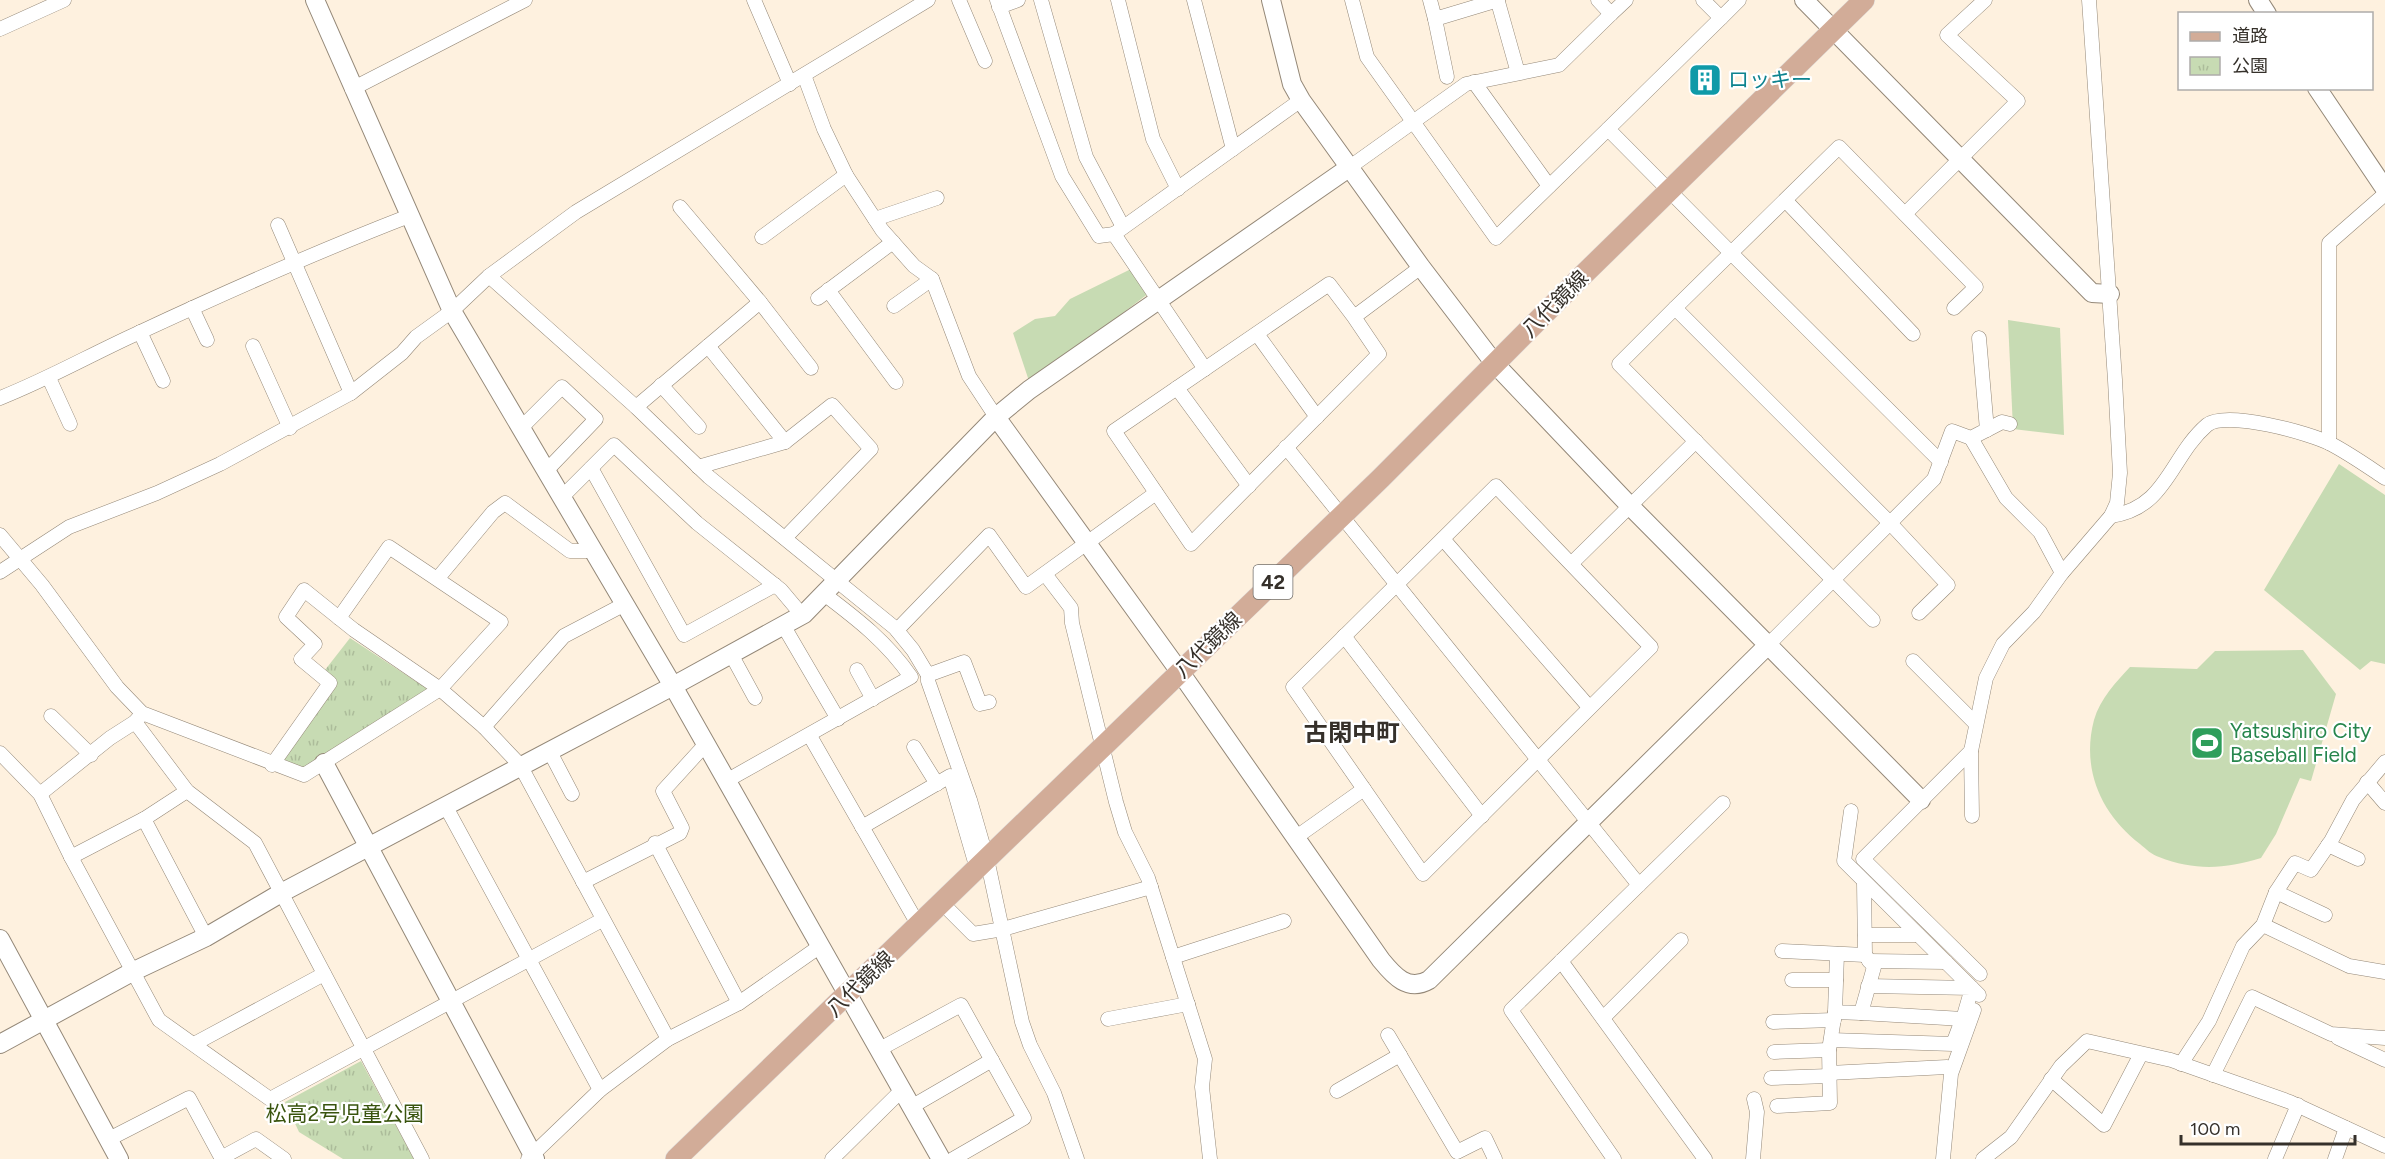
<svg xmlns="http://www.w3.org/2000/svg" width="2385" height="1159" viewBox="0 0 2385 1159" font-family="Figtree,'Noto Sans JP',sans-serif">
	<defs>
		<pattern id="park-tufts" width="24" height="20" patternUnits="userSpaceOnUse" patternTransform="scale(1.5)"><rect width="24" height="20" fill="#c7dbb3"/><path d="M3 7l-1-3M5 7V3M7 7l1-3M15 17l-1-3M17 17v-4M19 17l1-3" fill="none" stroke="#acbc9a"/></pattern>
	</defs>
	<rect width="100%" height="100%" fill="#fef1df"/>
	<!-- grass -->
	<g fill="#c7dbb3">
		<polygon points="1131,269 1149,293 1030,384 1013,333 1035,319 1055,316 1070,299"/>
		<polygon points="2008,320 2060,328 2064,435 2013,429"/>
		<polygon points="2339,464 2385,495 2385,664 2371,661 2360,670 2264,590"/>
		<path d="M2303,650L2336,694L2311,781L2300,778L2276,834L2261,858C2225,869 2195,871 2159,857C2152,855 2146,849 2140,844C2101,814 2081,769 2094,720C2100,699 2116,682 2130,667L2197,669L2215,651Z"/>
	</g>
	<!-- park -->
	<g fill="url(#park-tufts)">
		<polygon points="350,638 429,690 304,769 278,761 334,679 325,670"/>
		<polygon points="361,1061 414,1159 343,1159 299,1132 285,1102"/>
	</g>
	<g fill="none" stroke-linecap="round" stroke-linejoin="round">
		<defs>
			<g id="street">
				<polyline points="754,0 790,84"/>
				<polyline points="959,0 985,61"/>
				<polyline points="997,0 1062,176 1099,236 1114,234"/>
				<polyline points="1041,0 1086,157 1123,227"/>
				<polyline points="1118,0 1153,139 1178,189"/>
				<polyline points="1194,0 1233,149"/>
				<polyline points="1352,0 1367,57 1496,238 1608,129"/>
				<polyline points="1430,0 1435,19 1498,0"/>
				<polyline points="1598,0 1611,14 1626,0"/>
				<polyline points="1703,0 1721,18 1739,0"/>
				<polyline points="1498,2 1518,73"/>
				<polyline points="999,7 1018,0"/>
				<polyline points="1721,18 1608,129 1731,253 1839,147 1976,287 1954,308"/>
				<polyline points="1435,19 1447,77"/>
				<polyline points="0,29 64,0"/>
				<polyline points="804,75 824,129 846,175 882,230 914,266 932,279 969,376 996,417"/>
				<polyline points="1474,82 1549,186"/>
				<polyline points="352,89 525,0"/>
				<polyline points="1350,167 1466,84 1559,65 1611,14"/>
				<polyline points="1786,201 1913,334"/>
				<polyline points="1905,214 2018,101 1947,35 1985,0"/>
				<polyline points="875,219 937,198"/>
				<polyline points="278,225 351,393"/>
				<polyline points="762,237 846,175"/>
				<polyline points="489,276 636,407 709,477 895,628 913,650 928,675 964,662 980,704 989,702"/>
				<polyline points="828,290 896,382"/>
				<polyline points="818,298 893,242"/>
				<polyline points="760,302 811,368"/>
				<polyline points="894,306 932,279"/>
				<polyline points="192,308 207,340"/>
				<polyline points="1675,308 1731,253 1941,462"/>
				<polyline points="1354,317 1329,284 1114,431 1191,544 1379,354 1354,317 1421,267"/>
				<polyline points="140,332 163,381"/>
				<polyline points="1257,334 1317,417"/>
				<polyline points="1979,338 1987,430"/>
				<polyline points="253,346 290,428"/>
				<polyline points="1205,369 1114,234 1301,100"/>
				<polyline points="49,378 70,424"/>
				<polyline points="661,385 699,427"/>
				<polyline points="1177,388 1249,486"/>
				<path d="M0,398C48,379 90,355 136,334C226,292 316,252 409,216"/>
				<polyline points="636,407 760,302 680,207"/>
				<polyline points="522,427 562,387 596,419 547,470"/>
				<polyline points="1971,438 2006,498 2040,532 2062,573"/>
				<polyline points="785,442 832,405 871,449 785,538"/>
				<polyline points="2329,443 2329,243 2385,194"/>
				<polyline points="1286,447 1639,885 1723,803"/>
				<polyline points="698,467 785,442 708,346"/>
				<polyline points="591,468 684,635 775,585"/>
				<polyline points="562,497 614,445 697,523 781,590 802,615"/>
				<path d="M2111,516C2167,508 2170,457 2207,425C2226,410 2310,433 2331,444C2350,454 2367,466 2385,478"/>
				<polyline points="0,535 42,585 117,687 142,713 304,775 440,689 501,622 389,547 339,618"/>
				<polyline points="1443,539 1589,707"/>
				<polyline points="1571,564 1496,486 1293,687 1423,874 1651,647 1571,564 1696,441"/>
				<polyline points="0,572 69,527 157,493 220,464 351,393 402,353 416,337 452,311 489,276 576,212 928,0"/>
				<polyline points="1045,574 1071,608 1072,623 1116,802 1125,832 1148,878 1205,1059 1202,1087 1210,1159"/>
				<polyline points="438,578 493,512 505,503 570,551 595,551"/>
				<polyline points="1873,620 1619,364 1675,308 1890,523 1948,585 1919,613"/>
				<polyline points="783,625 838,719"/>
				<polyline points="897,630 989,535 1026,587 1156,493"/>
				<polyline points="1344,636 1482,816"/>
				<polyline points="1768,645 1934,479 1952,431 1971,438 2002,422 2010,424"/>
				<polyline points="731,654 755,698"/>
				<polyline points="1913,661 1975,723"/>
				<polyline points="857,670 873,699"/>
				<polyline points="928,675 928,681 970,800 987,859 1022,1022 1030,1045 1054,1093 1077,1159"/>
				<polyline points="51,716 91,755"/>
				<polyline points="135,722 187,791 255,843 422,1159"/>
				<polyline points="484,727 564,636 623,605"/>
				<polyline points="810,736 919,926"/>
				<polyline points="914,747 937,784"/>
				<polyline points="549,750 572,794"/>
				<polyline points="1971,751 1863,859 1980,974"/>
				<polyline points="0,753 40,794 71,857 159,1020 270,1099 602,920"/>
				<polyline points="272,765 330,683 301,659 315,644 286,617 304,590 354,630 440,689 484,727 520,765 668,1039"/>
				<path d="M726,781L911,677C887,642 857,619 824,594"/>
				<polyline points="2367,782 2385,803"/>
				<polyline points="40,794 110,738 135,722 140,716"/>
				<polyline points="446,807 600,1090"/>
				<polyline points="1851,811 1844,861 1979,995"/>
				<polyline points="1972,816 1971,751 1986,678 2003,644 2034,612 2062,573 2111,516 2117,503 2120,473 2115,380 2089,0"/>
				<polyline points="144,819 206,937"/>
				<polyline points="862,827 950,776 977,869"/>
				<polyline points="1295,838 1364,789"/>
				<polyline points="655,843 739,1003"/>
				<polyline points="2328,845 2358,859"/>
				<polyline points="71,857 144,819 187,791"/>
				<polyline points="583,882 680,833 682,828 663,791 704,746"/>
				<polyline points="2276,892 2325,915"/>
				<polyline points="942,903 973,934 1003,929 1151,887"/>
				<polyline points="2263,925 2349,966 2385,972"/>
				<polyline points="1865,935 1918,935"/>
				<polyline points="1782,951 1865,955 1864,882"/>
				<polyline points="1837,954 1835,1012 1861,1013 1874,967 1865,955"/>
				<polyline points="1173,957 1284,921"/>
				<polyline points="1561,961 1705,1159"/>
				<polyline points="1869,961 1946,962"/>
				<polyline points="1792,980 1836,980"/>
				<polyline points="1861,1013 1963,1019 1972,988 1868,986"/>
				<polyline points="1603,1018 1681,940"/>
				<polyline points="1108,1019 1188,1004"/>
				<polyline points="1773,1022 1834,1020"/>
				<polyline points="1388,1035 1457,1152 1485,1138 1495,1159"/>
				<polyline points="2338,1038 2385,1060"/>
				<polyline points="1831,1040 1953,1044 1959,1028"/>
				<polyline points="194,1044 324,974"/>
				<polyline points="878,1050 961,1005 1024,1118 953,1159"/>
				<polyline points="1774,1052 1829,1050"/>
				<polyline points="2181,1064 2209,1021 2243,946 2263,925 2276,892 2295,863 2311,870 2331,841 2353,800 2385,762"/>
				<polyline points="1829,1073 1947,1067"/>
				<polyline points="2213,1075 2252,997 2331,1034 2385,1038"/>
				<polyline points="1771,1078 1829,1076"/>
				<polyline points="2051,1079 2104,1125 2141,1054"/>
				<polyline points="1337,1091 1400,1055"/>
				<polyline points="1777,1106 1830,1103 1829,1050 1835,1012"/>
				<polyline points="911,1107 992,1060"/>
				<polyline points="109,1139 189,1098 222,1159"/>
				<polyline points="221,1158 256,1139 284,1159"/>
				<polyline points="528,1159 600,1090 668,1039 739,1003 819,947"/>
				<polyline points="832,1159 901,1091"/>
				<polyline points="1614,1159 1511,1010 1639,885"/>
				<polyline points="1753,1159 1757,1112 1754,1099"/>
				<polyline points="1943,1159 1951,1074 1974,1010"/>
				<polyline points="1983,1159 2011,1137 2061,1066 2087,1041 2171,1060 2290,1102 2385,1146"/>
				<polyline points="2275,1159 2298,1105"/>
				<polyline points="2335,1159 2346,1128"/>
			</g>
			<g id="secondary">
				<polyline points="315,0 452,311 673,686 941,1159"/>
				<polyline points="1804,0 2092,293 2110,294"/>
				<polyline points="2258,0 2267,14"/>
				<polyline points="2317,88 2385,189"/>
				<path d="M996,417L1180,672L1381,960C1394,976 1408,992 1429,980L1768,645L1631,507L1495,364L1421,267L1301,100L1292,84L1271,0"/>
				<polyline points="1768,645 1921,800"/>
				<polyline points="324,763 535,1159"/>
				<polyline points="0,939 119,1159"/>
				<polyline points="0,1044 132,972 206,937 281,893 673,686 804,614 996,417 1029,390 1350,167"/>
			</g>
			<polyline id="primary" points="676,1159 1381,478 1584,274 1864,0"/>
		</defs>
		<!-- street casing -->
		<use href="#street" stroke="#948878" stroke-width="15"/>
		<!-- secondary casing -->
		<use href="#secondary" stroke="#948878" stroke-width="20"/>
		<!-- primary casing -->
		<use href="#primary" stroke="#dfdedd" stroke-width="22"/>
		<!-- street -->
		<use href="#street" stroke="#fff" stroke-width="14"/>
		<!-- secondary -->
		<use href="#secondary" stroke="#fff" stroke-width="18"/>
		<!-- primary -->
		<use href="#primary" stroke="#d2ac98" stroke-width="21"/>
	</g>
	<!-- icons -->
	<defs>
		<symbol id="building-square" viewBox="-11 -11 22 22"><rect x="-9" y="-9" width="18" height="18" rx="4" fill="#0f9aa8" stroke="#fff"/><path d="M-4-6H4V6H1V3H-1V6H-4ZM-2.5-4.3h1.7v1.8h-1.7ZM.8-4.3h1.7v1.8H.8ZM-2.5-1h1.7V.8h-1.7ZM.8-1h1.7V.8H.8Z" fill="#fff"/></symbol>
		<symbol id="stadium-square" viewBox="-11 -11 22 22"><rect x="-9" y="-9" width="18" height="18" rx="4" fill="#2e9e5b" stroke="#fff"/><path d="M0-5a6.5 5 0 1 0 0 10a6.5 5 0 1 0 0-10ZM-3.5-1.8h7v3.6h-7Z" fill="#fff"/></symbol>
	</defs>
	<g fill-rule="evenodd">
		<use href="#building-square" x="1686" y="61" width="38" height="38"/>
		<use href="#stadium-square" x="2188" y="724" width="38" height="38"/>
	</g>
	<g text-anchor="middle" stroke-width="4.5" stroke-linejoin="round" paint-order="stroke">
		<!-- shield labels -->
		<rect fill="#fff" stroke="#726e6a" stroke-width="1.5" x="1253.5" y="565" width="39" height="34" rx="4.5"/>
		<g font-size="20" font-weight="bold" fill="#35302a">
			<text x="1273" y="589">42</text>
		</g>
		<!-- culture labels -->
		<g font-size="21" fill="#0d838f" stroke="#fff" text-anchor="start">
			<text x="1728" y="87">ロッキー</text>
		</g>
		<!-- street labels -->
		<g font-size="21" fill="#35302a" stroke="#fff">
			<text transform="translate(1555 304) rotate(-45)" y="7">八代鏡線</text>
			<text transform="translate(1208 645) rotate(-44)" y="7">八代鏡線</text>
			<text transform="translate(860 984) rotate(-44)" y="7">八代鏡線</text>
		</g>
		<!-- leisure labels -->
		<g font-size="21" fill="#27864d" stroke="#fff" text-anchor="start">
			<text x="2230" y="738">Yatsushiro City<tspan x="2230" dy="24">Baseball Field</tspan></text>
		</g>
		<!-- park labels -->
		<g font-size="21" fill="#39540e" stroke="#fff">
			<text x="345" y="1121">松高2号児童公園</text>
		</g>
		<!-- quarter labels -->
		<g font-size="24" font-weight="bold" fill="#35302a" stroke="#fff">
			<text x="1352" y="741">古閑中町</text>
		</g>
	</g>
	<!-- legend -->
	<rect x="2178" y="12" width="195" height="78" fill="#ffffff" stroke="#aeacaa" stroke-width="1.5"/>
	<rect x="2190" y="32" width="30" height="9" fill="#d2ac98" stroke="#aeacaa" stroke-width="1.5"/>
	<text x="2232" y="42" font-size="18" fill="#35302a">道路</text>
	<rect x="2190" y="57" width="30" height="18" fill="url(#park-tufts)" stroke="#aeacaa" stroke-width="1.5"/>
	<text x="2232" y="72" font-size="18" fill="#35302a">公園</text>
	<!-- scale -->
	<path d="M2181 1135v9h174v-9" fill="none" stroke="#35302a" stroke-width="3"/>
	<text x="2190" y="1135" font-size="18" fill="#35302a" stroke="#ffffff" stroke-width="4.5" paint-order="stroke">100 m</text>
</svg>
